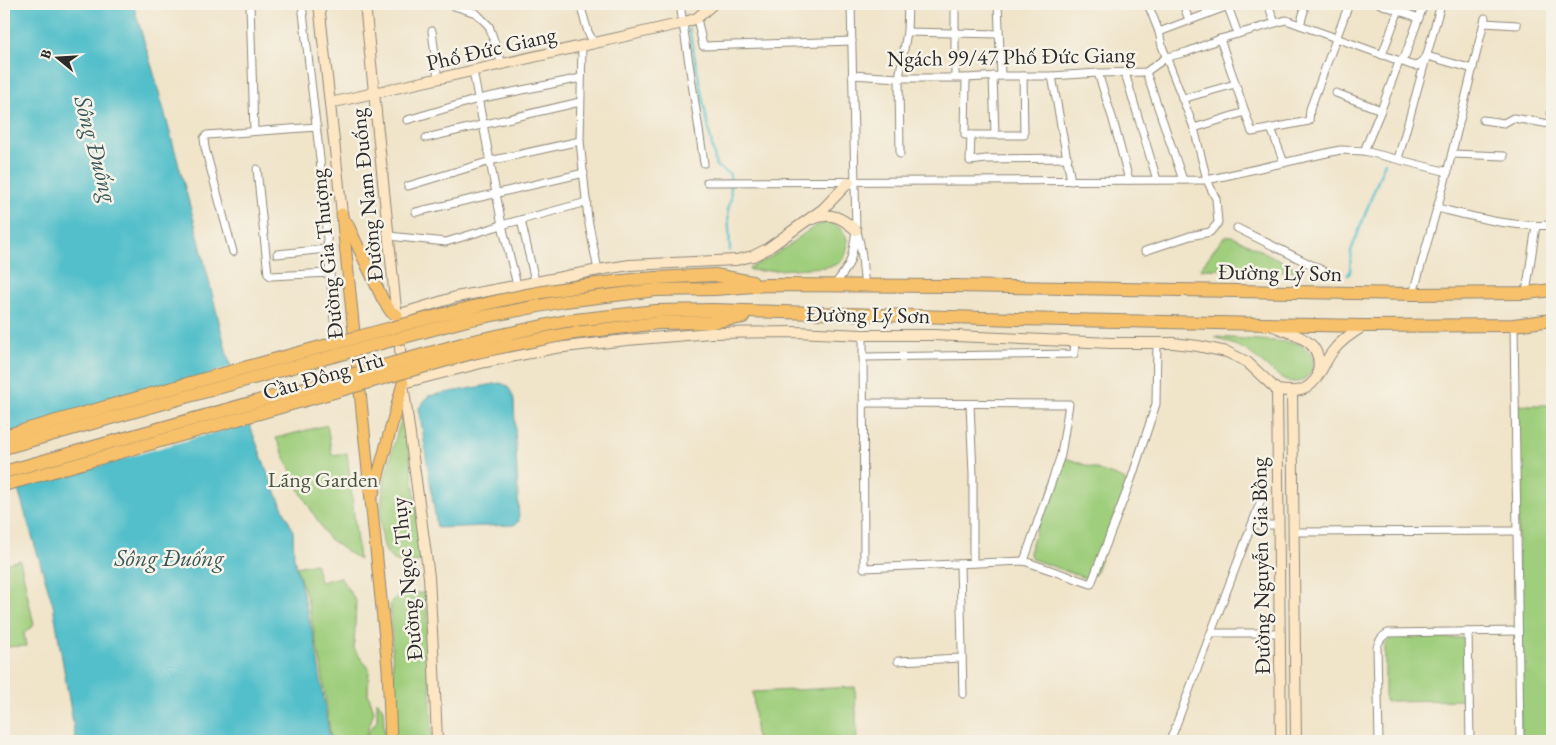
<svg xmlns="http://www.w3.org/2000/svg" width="1556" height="745" viewBox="0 0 1556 745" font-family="'EB Garamond',serif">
	<rect width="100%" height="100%" fill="#f7f3e8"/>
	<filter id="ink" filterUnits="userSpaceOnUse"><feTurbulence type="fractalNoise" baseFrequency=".02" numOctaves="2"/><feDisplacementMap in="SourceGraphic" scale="10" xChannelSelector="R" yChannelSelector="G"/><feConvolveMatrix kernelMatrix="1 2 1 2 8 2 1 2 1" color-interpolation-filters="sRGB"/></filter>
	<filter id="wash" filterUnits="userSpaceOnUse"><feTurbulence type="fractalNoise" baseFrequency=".0096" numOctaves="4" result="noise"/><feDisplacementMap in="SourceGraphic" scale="20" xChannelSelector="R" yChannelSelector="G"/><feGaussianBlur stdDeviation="1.12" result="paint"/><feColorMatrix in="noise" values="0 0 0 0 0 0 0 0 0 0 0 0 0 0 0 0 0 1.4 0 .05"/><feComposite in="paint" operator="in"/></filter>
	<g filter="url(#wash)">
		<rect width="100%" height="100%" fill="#f0e4c9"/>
		<!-- green -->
		<g fill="#9fce7c" stroke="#657c54">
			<path d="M827,222C840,226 849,233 847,248C846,254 845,258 840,262C836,266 830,266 825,267L760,271L750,270L749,268C763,262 774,255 787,247C800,237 811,226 827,222Z"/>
			<polygon points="1227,236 1232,236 1302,271 1200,269 1221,240"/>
			<path d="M1215,337L1289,342C1293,343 1298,343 1301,345C1312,351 1319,366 1308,376C1304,379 1300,382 1294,382C1280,382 1260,359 1247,351C1237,345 1225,342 1215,337Z"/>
			<polygon points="1516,405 1552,405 1552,741 1521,741"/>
			<path d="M404,409L423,560L421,561C413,562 401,564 394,560C385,555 384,546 382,537C376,493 393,451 404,409Z"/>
			<polygon points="327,425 332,455 347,453 359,560 328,538 301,493 276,438"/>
			<polygon points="1066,458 1124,479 1127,485 1095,574 1085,578 1032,559 1029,552 1060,461"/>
			<polygon points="20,560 34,625 24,633 26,646 4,647 4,564"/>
			<polygon points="315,563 320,582 340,577 356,601 354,649 369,669 368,694 374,711 366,736 377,720 377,701 383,709 385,741 331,741 321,665 307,598 296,567"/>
			<path d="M423,593L425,594L428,615L432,741H396L390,604C397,591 410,594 423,593Z"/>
			<polygon points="1392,637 1462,638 1465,640 1466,700 1385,701 1385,645"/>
			<polygon points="855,687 857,741 756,741 753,692"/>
		</g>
		<!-- water -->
		<g fill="#52bfca" stroke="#3e757a">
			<polygon points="4,4 133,4 154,74 196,228 227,354 252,431 270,479 293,531 294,558 315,642 330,741 76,741 53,605 4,444"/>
			<path d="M500,383C509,385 512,392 514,400L519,521L514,525L437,528L419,408L428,396Z"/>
		</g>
		<!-- pier -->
		<polygon fill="#f0e4c9" points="233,366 252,422 15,489 4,452"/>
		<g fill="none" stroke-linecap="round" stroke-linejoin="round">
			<!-- stream -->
			<g stroke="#52bfca" stroke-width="2.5">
				<polyline points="689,29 716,166 730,174 731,199 728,208 730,251"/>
				<polyline points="1348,275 1350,272 1351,251 1385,162"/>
			</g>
		</g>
	</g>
	<g filter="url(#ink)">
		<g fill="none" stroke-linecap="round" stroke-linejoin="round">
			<defs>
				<g id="street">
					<polyline points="250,4 254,131"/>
					<polyline points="302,4 320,159 335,331"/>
					<polyline points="448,4 476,13 489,26 502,64"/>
					<polyline points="580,4 588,32 594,43"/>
					<polyline points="680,4 704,163"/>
					<polyline points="998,4 1001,76"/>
					<polyline points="1183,4 1189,20"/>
					<polyline points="1204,4 1207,13"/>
					<polyline points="1227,4 1238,34"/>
					<polyline points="1268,4 1275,23"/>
					<polyline points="1380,4 1419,18"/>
					<polyline points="697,18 703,46 852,41"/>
					<polyline points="1484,23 1517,25"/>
					<polyline points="1300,25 1304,11 1302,4"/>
					<polyline points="432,31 438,79"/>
					<polyline points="907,32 999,34"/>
					<polyline points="1159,32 1228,6"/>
					<polyline points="1220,39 1252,132 1309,121 1310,109 1349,4"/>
					<polyline points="582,46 580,141 588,219 598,270"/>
					<polyline points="1382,55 1401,4"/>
					<polyline points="473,71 502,225 517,285"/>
					<polyline points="1146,72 1183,180"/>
					<polyline points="1098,73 1113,120 1129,180"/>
					<polyline points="1125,73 1157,180"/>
					<polyline points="852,75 899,78 966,78 1001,76 1052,76 1098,73 1146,72 1167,57 1187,52 1220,39 1286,20 1411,65 1417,66 1427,56 1473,69"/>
					<polyline points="993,76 995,135"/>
					<polyline points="1052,76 1071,181"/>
					<polyline points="955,77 955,4"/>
					<polyline points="966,78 965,135 1024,135 1023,76"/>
					<polyline points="1336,93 1381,110"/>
					<polyline points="1182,99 1235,84"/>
					<polyline points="1551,113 1552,113"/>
					<polyline points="407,120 478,99 581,78"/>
					<polyline points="1483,120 1504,123 1513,118 1550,124"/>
					<polyline points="1194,128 1245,112"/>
					<polyline points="1271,128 1284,163"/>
					<polyline points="971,135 970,161 986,159 1068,158"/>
					<polyline points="426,138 580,102"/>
					<polyline points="1364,151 1381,110 1399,62 1405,56 1424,4"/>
					<polyline points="900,154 899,78 907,32 908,4"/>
					<polyline points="1452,154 1504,156"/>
					<polyline points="1398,159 1441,4"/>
					<polyline points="257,169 268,274 271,276 329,273"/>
					<polyline points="707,182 1207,180 1340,150 1364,151 1448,172"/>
					<polyline points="408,186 494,160 580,141"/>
					<path d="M1437,208C1474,217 1513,228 1552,225"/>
					<polyline points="416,212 584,173"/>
					<polyline points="521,220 535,281"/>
					<polyline points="1237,228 1336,277"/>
					<path d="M856,230C863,245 862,268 865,285"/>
					<polyline points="389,236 446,242 502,225 587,202"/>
					<polyline points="1145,251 1190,236 1210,232 1218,223 1216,199 1207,180 1194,128 1162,46 1159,32 1148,4"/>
					<polyline points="233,252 205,148 204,138 207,135 317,127"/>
					<polyline points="277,254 327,249"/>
					<path d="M834,285C853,263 852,257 856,230L851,4"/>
					<polyline points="1526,293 1536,226"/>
					<polyline points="1413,294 1437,208 1445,181 1485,18"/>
					<polyline points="1514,325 1520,741"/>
					<polyline points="863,335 864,568 1024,561 1091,584 1131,480 1156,404 1157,343"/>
					<polyline points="863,357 1074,354 1075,341"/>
					<polyline points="864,403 1069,404 1061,455 1024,561"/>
					<polyline points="970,404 973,474 973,563"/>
					<polyline points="1252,525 1278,525"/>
					<polyline points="1294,532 1517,531"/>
					<polyline points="960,564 963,694"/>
					<polyline points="1468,632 1470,741"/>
					<polyline points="1211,633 1280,633"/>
					<polyline points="898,661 962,658"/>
					<polyline points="1170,741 1263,495"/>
					<path d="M1379,741L1377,647C1379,640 1382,636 1388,633L1518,631"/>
				</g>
				<g id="secondary">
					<polyline points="319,4 342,214"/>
					<polyline points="365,4 402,368"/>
					<polyline points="330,103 683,23 697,18 713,4"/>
					<path d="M813,219C831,211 842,218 856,230"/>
					<polyline points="397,315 456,297 604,269 630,265 736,260 753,256 767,249 823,209 849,182"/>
					<path d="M1273,326C1296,335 1324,341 1318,372"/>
					<path d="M403,383L485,362L555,348L627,340L711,333L795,332L863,335H933L1111,343H1173L1198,346L1227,352L1247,362L1277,390C1284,391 1293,392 1301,390C1318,385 1323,363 1333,351C1341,340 1352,333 1364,326"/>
					<polyline points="403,383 429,577 434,668 437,741"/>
					<polyline points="1277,390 1281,741"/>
					<polyline points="1292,391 1296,741"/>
				</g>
				<g id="primary">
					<polyline points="342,214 388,668 391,741"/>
					<polyline points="347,223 383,300 391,312 397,315"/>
					<polyline points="373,494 403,383"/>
				</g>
				<g id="highway">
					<polyline points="655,278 715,275 752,282"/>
					<polyline points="656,290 715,289 767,285 953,286 1413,294 1526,293 1552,290"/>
					<polyline points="656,311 713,310 1017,319 1364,326 1514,325 1552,320"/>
					<polyline points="658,323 711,322 743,317"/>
				</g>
			</defs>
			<!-- street casing -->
			<use href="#street" stroke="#8e887a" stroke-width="9"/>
			<!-- secondary casing -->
			<use href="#secondary" stroke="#8e887a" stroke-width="12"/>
			<!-- primary casing -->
			<use href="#primary" stroke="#8e887a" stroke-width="13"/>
			<!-- highway casing -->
			<use href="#highway" stroke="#8e887a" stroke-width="14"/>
			<!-- street -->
			<use href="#street" stroke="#fff" stroke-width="7"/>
			<!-- secondary -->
			<use href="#secondary" stroke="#fce6c4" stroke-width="10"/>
			<!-- primary -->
			<use href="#primary" stroke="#f7c06b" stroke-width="11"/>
			<!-- highway -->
			<use href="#highway" stroke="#f7c06b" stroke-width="12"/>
			<defs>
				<g id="highway-bridge">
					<path d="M4,436C117,404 230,371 343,341C399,326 455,310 512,298C559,288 607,282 655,278"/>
					<polyline points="4,448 278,371 467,320 565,301 656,290"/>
					<polyline points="4,472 469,342 566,321 656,311"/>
					<polyline points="4,485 472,353 567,334 658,323"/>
				</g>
			</defs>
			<!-- highway-bridge casing -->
			<use href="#highway-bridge" stroke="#8e887a" stroke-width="14" stroke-linecap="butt"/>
			<!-- highway-bridge -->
			<use href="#highway-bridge" stroke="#f7c06b" stroke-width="12"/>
		</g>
	</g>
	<g text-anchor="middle" stroke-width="5" stroke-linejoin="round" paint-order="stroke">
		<!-- street labels -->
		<g font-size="22" fill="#2b2b2b" stroke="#f7f3e8">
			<text transform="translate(491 48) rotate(-13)" y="8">Phố Đức Giang</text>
			<text transform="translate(1011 56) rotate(-1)" y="8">Ngách 99/47 Phố Đức Giang</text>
			<text transform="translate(366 195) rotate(-96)" y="8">Đường Nam Đuống</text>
			<text transform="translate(326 254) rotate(-96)" y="8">Đường Gia Thượng</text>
			<text transform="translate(1280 272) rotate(1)" y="8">Đường Lý Sơn</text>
			<text transform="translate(868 314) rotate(1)" y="8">Đường Lý Sơn</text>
			<text transform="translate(323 375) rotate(-16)" y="8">Cầu Đông Trù</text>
			<text transform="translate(1260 566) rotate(-91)" y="8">Đường Nguyễn Gia Bồng</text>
			<text transform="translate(406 579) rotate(-96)" y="8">Đường Ngọc Thụy</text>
		</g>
		<!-- park labels -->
		<g font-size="22" fill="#48543f" stroke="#f7f3e8">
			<text x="323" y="487">Lãng Garden</text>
		</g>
		<!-- water labels -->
		<g font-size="24" font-style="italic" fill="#37575b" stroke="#f7f3e8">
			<text transform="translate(96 149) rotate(75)" y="8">Sông Đuống</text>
			<text x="169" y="566">Sông Đuống</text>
		</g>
	</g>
	<!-- margin -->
	<rect width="1556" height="745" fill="none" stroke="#f7f3e8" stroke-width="20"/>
	<!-- north arrow -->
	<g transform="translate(58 58) rotate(288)" stroke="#f7f3e8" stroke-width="4" paint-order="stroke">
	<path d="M0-4L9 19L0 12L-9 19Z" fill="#2b2b2b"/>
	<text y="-8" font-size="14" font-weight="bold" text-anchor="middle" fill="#2b2b2b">B</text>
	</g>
</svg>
